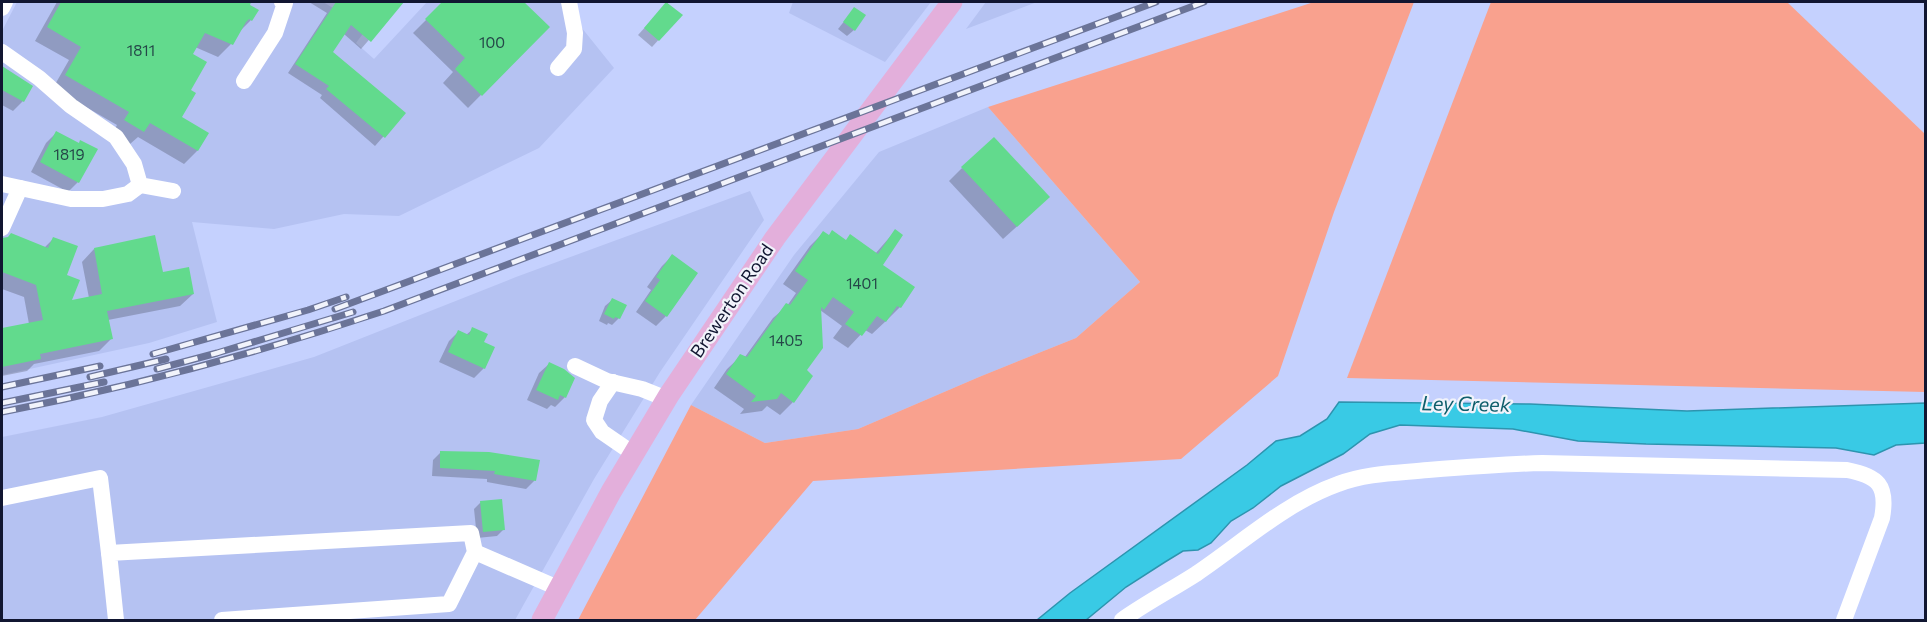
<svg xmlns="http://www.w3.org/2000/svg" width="1927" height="622" viewBox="0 0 1927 622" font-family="Commissioner,sans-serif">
	<rect width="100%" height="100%" fill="#c5d1fe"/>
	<!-- built -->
	<g fill="#b5c2f2">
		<polygon points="17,2 323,2 367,28 356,43 374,59 427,2 561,2 614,68 539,148 399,216 344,214 274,229 192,222 217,322 149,343 2,375 2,31"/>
		<polygon points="793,2 931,2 885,62 789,13"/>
		<polygon points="986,2 1037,2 966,29"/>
		<polygon points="988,107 1140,282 1076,338 979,377 858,429 765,443 691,405 794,255 879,152"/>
		<polygon points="750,191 764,220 660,372 594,479 515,620 2,620 2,437 102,417 314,357 516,277"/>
	</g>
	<!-- green -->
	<g fill="#f9a18e">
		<polygon points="1314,2 1414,2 1334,212 1278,376 1181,459 813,481 695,620 578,620 691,405 765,443 858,429 979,377 1076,338 1140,282 988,107"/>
		<polygon points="1491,2 1787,2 1925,134 1925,392 1347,378"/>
	</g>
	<!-- water -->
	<polygon fill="#39cae5" stroke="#2d94af" stroke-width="1.5" points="1339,402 1530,404 1687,411 1925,403 1925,443 1896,445 1874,455 1836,448 1646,444 1578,441 1513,429 1400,425 1370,434 1343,454 1281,486 1253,508 1231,521 1211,543 1198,550 1183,551 1165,562 1126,587 1086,620 1037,620 1070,593 1247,465 1276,441 1300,436 1327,419"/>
	<!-- shadow -->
	<g fill="#0003">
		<polygon points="57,2 242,2 257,10 251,20 237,34 231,44 218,57 195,47 191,54 189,90 180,117 207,134 197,151 184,164 138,137 130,144 112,134 117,125 53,88 69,60 35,41"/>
		<polygon points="309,2 397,2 400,4 361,49 344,34 331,52 404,113 375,146 320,98 322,95 288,73 327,13"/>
		<polygon points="444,2 522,2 548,27 468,108 443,83 453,72 413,33"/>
		<polygon points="667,3 681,15 652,47 638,35"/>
		<polygon points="854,9 854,30 847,36 838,29"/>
		<polygon points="2,68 31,87 23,101 13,111 2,105"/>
		<polygon points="56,133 78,182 68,192 31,172 46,143"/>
		<polygon points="962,168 1035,210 1003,239 949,181"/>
		<polygon points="895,231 881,265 913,288 900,307 887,320 872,334 865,330 848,348 833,338 842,326 820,310 805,370 811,376 793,402 780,415 767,406 762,411 740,414 744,409 714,388 727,369 741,356 745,357 773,318 787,306 796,293 783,284 810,246 823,233 875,254"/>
		<polygon points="53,239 65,276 69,302 89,298 82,262 94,249 162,274 193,294 180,306 108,320 111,339 99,351 34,364 27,371 2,376 2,330 29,324 24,297 2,289 2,240 44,248"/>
		<polygon points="672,256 666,316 656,326 636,312 651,290 647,287 662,266"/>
		<polygon points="612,300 619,318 612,325 608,323 607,325 599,321 605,306"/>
		<polygon points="473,329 482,342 484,368 474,378 439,362 449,341 459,331 466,335"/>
		<polygon points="549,364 565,397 555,407 551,405 547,409 527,400 539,373"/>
		<polygon points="441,452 535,480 526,489 487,482 487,479 432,476 433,460"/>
		<polygon points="481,502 503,530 497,536 477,538 474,509"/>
	</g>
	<!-- building -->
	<g fill="#62da8d">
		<polygon points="61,2 251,2 250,5 259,10 252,21 249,19 246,22 233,45 205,33 193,54 207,62 191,90 196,93 182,117 209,133 198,151 150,123 144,132 124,120 129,112 65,75 81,47 47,27"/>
		<polygon points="336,2 404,2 371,42 351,25 333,52 406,113 385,138 326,89 329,86 295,64"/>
		<polygon points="442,2 524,2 550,27 482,96 455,69 465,58 425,19"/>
		<polygon points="666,2 683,15 659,41 644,28"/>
		<polygon points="854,7 866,15 855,31 843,22"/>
		<polygon points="2,66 33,86 24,102 2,90"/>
		<polygon points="56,131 79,143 80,140 98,149 79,183 40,162"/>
		<polygon points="994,137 1050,197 1017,227 961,167"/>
		<polygon points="895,229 903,235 883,265 915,287 901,308 897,306 886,322 877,316 862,336 845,324 854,312 833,297 824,310 821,307 823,348 807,370 813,376 794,403 781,393 777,399 751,402 756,396 726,374 740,354 747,357 786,303 790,305 808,280 795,271 823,231 829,235 832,230 846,240 850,234 878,254"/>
		<polygon points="11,233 48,248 53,237 78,246 67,275 80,280 72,300 102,294 94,248 155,235 163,272 189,267 194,294 107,311 113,339 40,354 41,359 2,367 2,328 43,320 36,285 2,272 2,238 8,237"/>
		<polygon points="672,254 698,273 667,317 645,301 660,280 656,277"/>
		<polygon points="612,298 627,305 620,319 615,317 614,319 604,314"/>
		<polygon points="472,327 488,334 484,342 495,347 485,369 448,352 458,330 469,335"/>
		<polygon points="549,362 564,369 575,378 566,398 560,395 558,400 536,390"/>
		<polygon points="440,451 489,452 540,460 536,481 494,474 495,471 440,468"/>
		<polygon points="502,499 505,530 483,532 480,501"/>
	</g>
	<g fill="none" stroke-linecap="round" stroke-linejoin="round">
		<!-- minor -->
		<g stroke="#fff" stroke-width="16">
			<polyline points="2,8 5,2"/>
			<polyline points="2,52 39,78 71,106 116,137 134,164 140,185 173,191"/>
			<polyline points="558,68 574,49 575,33 569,2"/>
			<polyline points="244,81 275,33 285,3 282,2"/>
			<polyline points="2,184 71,199 103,199 128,194 140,185"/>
			<polyline points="2,228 20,188"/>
			<polyline points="575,366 607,381 642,389 667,399"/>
			<polyline points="613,382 600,401 594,420 602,432 634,454"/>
			<polyline points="2,498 100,478 109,553"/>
			<polyline points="475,552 558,588"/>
			<polyline points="116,620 109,553 471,533 475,552 449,604 222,620"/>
			<path d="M1122,620C1146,603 1171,590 1196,574C1242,543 1285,503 1338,484C1366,473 1398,473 1428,470C1466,467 1504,464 1542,463L1847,470C1878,476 1888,485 1882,518L1844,620"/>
		</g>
		<!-- major -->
		<polyline stroke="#e3afdb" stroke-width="21" points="542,620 611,492 669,395 775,238 952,2"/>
		<defs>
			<g id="rail">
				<polyline points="335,309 1156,2"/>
				<polyline points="153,354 308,310 346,297"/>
				<polyline points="157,369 217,353 353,312"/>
				<polyline points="90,377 166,359"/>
				<polyline points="2,387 100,366"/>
				<polyline points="2,403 104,382"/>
				<path d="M2,412C131,387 258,353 384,311L1204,2"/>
			</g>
		</defs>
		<!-- rail casing -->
		<use href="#rail" stroke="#6b7498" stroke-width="7"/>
		<!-- rail -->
		<use href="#rail" stroke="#f1f3fb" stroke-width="4.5" stroke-dasharray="14" stroke-linecap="butt"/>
	</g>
	<g text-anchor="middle" stroke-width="4.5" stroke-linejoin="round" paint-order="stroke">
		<!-- number labels -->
		<g font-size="15" fill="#254748">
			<text x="492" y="48">100</text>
			<text x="141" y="56">1811</text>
			<text x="69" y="160">1819</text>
			<text x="862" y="289">1401</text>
			<text x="786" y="346">1405</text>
		</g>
		<!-- street labels -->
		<g font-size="18" fill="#111631" stroke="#f1f3fb">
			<text transform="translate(732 301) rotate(-56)" y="6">Brewerton Road</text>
		</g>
		<!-- water labels -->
		<g font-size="20" font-style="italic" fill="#0f5f6c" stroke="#f1f3fb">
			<text transform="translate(1466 404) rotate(1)" y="7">Ley Creek</text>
		</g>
	</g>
	<!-- border -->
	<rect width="1927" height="622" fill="none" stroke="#111631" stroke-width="6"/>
</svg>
